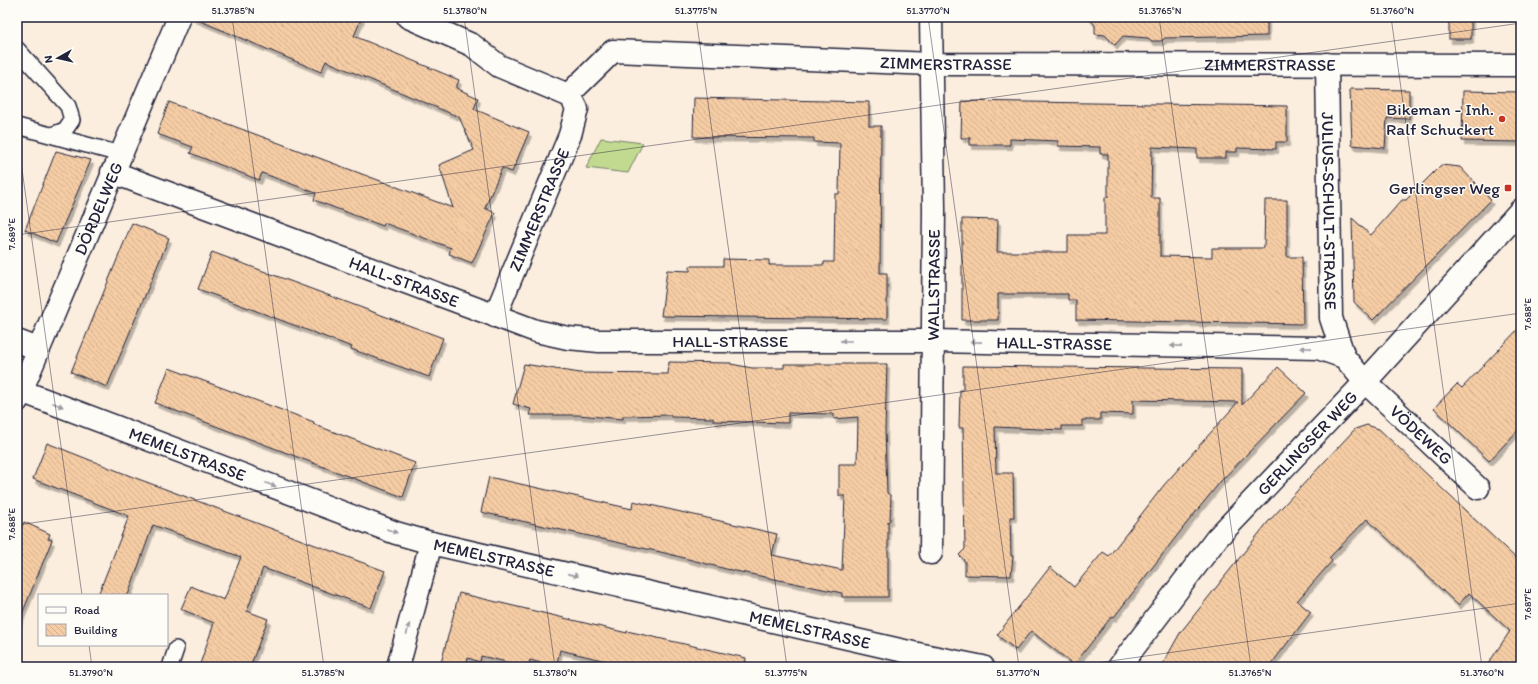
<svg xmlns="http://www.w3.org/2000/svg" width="1538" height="684" viewBox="0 0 1538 684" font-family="Itim,sans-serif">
	<defs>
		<pattern id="building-back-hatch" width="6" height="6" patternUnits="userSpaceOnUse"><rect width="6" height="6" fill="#f5cca4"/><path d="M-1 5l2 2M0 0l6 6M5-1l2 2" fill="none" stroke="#d2af8e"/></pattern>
		<filter id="shadow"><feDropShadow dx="2.5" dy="4.5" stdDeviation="0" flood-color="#0004"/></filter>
	</defs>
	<rect width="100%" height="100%" fill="#fbeede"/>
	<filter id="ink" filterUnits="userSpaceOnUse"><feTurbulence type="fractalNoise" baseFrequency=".025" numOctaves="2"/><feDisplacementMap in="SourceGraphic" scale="8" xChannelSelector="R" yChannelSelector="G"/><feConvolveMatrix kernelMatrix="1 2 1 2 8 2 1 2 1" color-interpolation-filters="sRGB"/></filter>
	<g filter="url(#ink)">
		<!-- green -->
		<polygon fill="#c2da90" stroke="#727e66" points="601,138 643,143 628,173 586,168"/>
		<!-- building -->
		<g fill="url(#building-back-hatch)" stroke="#22223b" filter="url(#shadow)">
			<polygon points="191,17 362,17 354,36 459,80 456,88 478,98 474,109 529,132 512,172 502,168 485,208 495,213 472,263 449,254 451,248 384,223 383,226 314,200 316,193 262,173 259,180 190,153 193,147 157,134 169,102 453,208 439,165 474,150 459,117 326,61 321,72"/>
			<polygon points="1088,17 1267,17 1267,36 1165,38 1161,41 1152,41 1148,38 1123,36 1115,45 1105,35 1095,34 1095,25"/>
			<rect x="1449" y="17" width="22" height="22"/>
			<polygon points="1350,89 1409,90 1409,119 1387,118 1385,148 1352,145"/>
			<polygon points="1463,91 1521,92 1521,142 1462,141"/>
			<polygon points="694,98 869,102 869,126 881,126 880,273 887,273 887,319 661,316 667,270 690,271 690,266 723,266 723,259 769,260 769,265 824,265 824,262 834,262 835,194 839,194 840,143 814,142 814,138 693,137"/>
			<polygon points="962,101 1287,106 1287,142 1276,142 1276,149 1237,148 1237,152 1226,152 1226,158 1197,158 1197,149 1152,147 1151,198 1160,198 1160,256 1212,257 1212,248 1264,248 1265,200 1287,200 1287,257 1302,257 1303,324 1076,320 1076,300 1068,300 1068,294 998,294 998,320 962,320 962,219 998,220 997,252 1068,252 1068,235 1105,235 1105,197 1108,197 1108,154 1100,154 1100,147 1058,146 1058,141 1010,139 1010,145 970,145 970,138 961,138"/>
			<polygon points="56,151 91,160 56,243 25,230"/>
			<polygon points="1441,165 1460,167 1491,200 1373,320 1354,302 1352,218 1371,235 1402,200 1406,200"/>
			<polygon points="132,223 169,238 107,387 71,372"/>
			<polygon points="212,252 443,338 429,377 351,349 352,347 198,289"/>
			<polygon points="1521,326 1521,427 1489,461 1434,408 1457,384 1462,388"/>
			<polygon points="669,362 731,363 731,364 752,368 784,368 784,364 887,364 885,430 887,493 891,496 890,520 888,522 888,597 842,597 842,593 726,569 665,553 481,512 489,477 632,509 633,501 777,534 772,555 842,570 845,496 839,496 839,464 857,464 858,417 834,419 834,414 788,413 788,423 714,421 713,418 671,417 671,415 623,416 623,419 578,415 529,415 531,409 513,404 524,364 580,373 668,374"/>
			<polygon points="963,366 1242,369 1242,405 1278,367 1306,393 1221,481 1186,524 1114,617 1112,616 1074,665 1031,631 1016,650 997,635 1050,567 1074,587 1103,552 1109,556 1164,485 1238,402 1133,400 1133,414 1100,413 1100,420 1082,420 1082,426 1062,426 1062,430 995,427 996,473 1013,473 1014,517 1010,517 1011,556 1013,556 1011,576 965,575 965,561 959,555 965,549 963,428 959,428 960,390 963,390"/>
			<polygon points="169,368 314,422 313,424 415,463 403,497 155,403"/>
			<polygon points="1367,425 1379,429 1521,563 1521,667 1486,667 1510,631 1469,593 1458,605 1367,519 1329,558 1332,561 1297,601 1311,612 1269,667 1161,667 1180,633 1268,522 1355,429"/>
			<polygon points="47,443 133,477 385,571 371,608 263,568 247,611 268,619 250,667 199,667 214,623 181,609 191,586 224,600 241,557 153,525 128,595 98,595 129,516 33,479"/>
			<polygon points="24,522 50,534 48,539 52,540 18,624 17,524 22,526"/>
			<polygon points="459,593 627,633 627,631 746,658 745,667 631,667 560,650 556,667 530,660 528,667 481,656 480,662 468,658 466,667 440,667"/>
		</g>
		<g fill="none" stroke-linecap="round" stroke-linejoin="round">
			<defs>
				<g id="service">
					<polyline points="17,49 68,106 72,120 65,130 52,135"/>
					<polyline points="17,126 120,154"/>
					<polyline points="170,667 176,649"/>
				</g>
				<g id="minor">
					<path id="s1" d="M408,17L472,45L499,66L568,95L613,51L932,64L1521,65"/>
					<path id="s2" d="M1327,64L1331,318L1344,357"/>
					<path id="s3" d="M112,172L536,331L568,338L599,341H932L1318,348L1344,357L1365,382L1478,488"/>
					<path id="s4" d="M495,316L570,135L577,109L574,103"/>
					<polyline points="17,341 38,349"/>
					<path id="s5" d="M21,391L396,533L431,543L913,653L983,667"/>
					<path id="s6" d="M17,401L179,17"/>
					<path id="s7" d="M931,553L934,209L931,17"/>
					<polyline points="398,667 431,543"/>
					<path id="s8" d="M1119,667L1217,538L1365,382L1521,210"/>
				</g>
			</defs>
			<!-- service casing -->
			<use href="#service" stroke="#22223b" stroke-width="18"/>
			<!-- minor casing -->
			<use href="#minor" stroke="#22223b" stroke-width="25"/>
			<!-- service -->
			<use href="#service" stroke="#fdfcf7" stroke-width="15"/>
			<!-- minor -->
			<use href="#minor" stroke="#fdfcf7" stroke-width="22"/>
		</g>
		<!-- one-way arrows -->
		<defs><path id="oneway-solid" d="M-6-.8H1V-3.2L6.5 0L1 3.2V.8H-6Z"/></defs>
		<g fill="#9a9aa2">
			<use href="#oneway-solid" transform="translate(846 341) rotate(-180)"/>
			<use href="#oneway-solid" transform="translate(976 342) rotate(-179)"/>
			<use href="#oneway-solid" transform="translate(1176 346) rotate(-179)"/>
			<use href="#oneway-solid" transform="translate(1306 348) rotate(-179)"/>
			<use href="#oneway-solid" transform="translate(58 405) rotate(21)"/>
			<use href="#oneway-solid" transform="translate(271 485) rotate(21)"/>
			<use href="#oneway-solid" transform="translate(392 531) rotate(20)"/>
			<use href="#oneway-solid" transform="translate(573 575) rotate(13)"/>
			<use href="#oneway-solid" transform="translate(408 629) rotate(-75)"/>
		</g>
	</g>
	<!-- ticks -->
	<path fill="none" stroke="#22223b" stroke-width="1" stroke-opacity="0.45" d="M232,17L324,667M464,17L555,667M696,17L787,667M928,17L1019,667M1159,17L1251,667M1391,17L1482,667M17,134L82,595M17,235L1521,23M17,525L1521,313M89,645L92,667M1068,667L1521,603"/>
	<!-- markers -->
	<g fill="#c8321e" stroke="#fdfcf7" stroke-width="1.5">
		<circle cx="1502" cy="119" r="4"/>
		<rect x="1504" y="184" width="8" height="8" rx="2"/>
	</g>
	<g text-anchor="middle" stroke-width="3" stroke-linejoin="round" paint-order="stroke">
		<!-- street labels -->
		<g font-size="17" fill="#22223b" stroke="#fdfcf7">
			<text dy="6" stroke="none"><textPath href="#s1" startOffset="575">ZIMMERSTRASSE</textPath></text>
			<text dy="6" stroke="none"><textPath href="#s1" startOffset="899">ZIMMERSTRASSE</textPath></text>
			<text dy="6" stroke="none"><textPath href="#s6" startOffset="209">DÖRDELWEG</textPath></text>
			<text dy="6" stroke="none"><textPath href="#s4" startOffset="115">ZIMMERSTRASSE</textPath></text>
			<text dy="6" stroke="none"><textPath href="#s2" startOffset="147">JULIUS-SCHULT-STRASSE</textPath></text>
			<text dy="6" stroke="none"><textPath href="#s3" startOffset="312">HALL-STRASSE</textPath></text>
			<text dy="6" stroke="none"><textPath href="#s7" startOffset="268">WALLSTRASSE</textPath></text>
			<text dy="6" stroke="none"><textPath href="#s3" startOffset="648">HALL-STRASSE</textPath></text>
			<text dy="6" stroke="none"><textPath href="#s3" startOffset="972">HALL-STRASSE</textPath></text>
			<text dy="6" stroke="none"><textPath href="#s3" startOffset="1373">VÖDEWEG</textPath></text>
			<text dy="6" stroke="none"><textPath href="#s8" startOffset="293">GERLINGSER WEG</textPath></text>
			<text dy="6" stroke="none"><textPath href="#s5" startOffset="178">MEMELSTRASSE</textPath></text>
			<text dy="6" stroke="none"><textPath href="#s5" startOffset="502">MEMELSTRASSE</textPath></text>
			<text dy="6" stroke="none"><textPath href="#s5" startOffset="826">MEMELSTRASSE</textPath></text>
		</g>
		<!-- poi labels -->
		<g font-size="17" fill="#22223b" stroke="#fdfcf7" text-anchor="end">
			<text x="1494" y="115">Bikeman - Inh.<tspan x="1494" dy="20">Ralf Schuckert</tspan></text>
			<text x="1500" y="194">Gerlingser Weg</text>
		</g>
	</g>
	<!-- margin -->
	<rect width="1538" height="684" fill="none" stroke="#fdfcf7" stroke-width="44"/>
	<!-- legend -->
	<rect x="38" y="594" width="130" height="52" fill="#fdfcf7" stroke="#a5a5ac"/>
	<rect x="46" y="607" width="20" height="6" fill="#fdfcf7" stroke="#a5a5ac"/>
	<text x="74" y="614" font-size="12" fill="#22223b">Road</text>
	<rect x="46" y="624" width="20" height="12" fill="url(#building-back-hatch)" stroke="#a5a5ac"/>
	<text x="74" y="634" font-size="12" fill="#22223b">Building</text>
	<!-- north arrow -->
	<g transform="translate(58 58) rotate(262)" stroke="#fdfcf7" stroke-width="3" paint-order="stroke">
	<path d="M0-3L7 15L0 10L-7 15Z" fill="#22223b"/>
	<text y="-6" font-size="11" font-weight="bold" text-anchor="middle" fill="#22223b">N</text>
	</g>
	<rect x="22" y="22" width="1494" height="640" fill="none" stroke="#22223b" stroke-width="1.5"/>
	<g font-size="10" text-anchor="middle" fill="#22223b">
		<text x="233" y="14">51.3785°N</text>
		<text x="465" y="14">51.3780°N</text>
		<text x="696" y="14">51.3775°N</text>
		<text x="928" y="14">51.3770°N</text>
		<text x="1160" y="14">51.3765°N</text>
		<text x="1392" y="14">51.3760°N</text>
		<text transform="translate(11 234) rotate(-90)" y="4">7.689°E</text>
		<text transform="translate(1527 314) rotate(-90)" y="4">7.688°E</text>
		<text transform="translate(11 524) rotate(-90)" y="4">7.688°E</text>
		<text transform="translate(1527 604) rotate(-90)" y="4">7.687°E</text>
		<text x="91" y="676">51.3790°N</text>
		<text x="323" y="676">51.3785°N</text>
		<text x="555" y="676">51.3780°N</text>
		<text x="786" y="676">51.3775°N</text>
		<text x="1018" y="676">51.3770°N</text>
		<text x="1250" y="676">51.3765°N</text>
		<text x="1482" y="676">51.3760°N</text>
	</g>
</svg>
